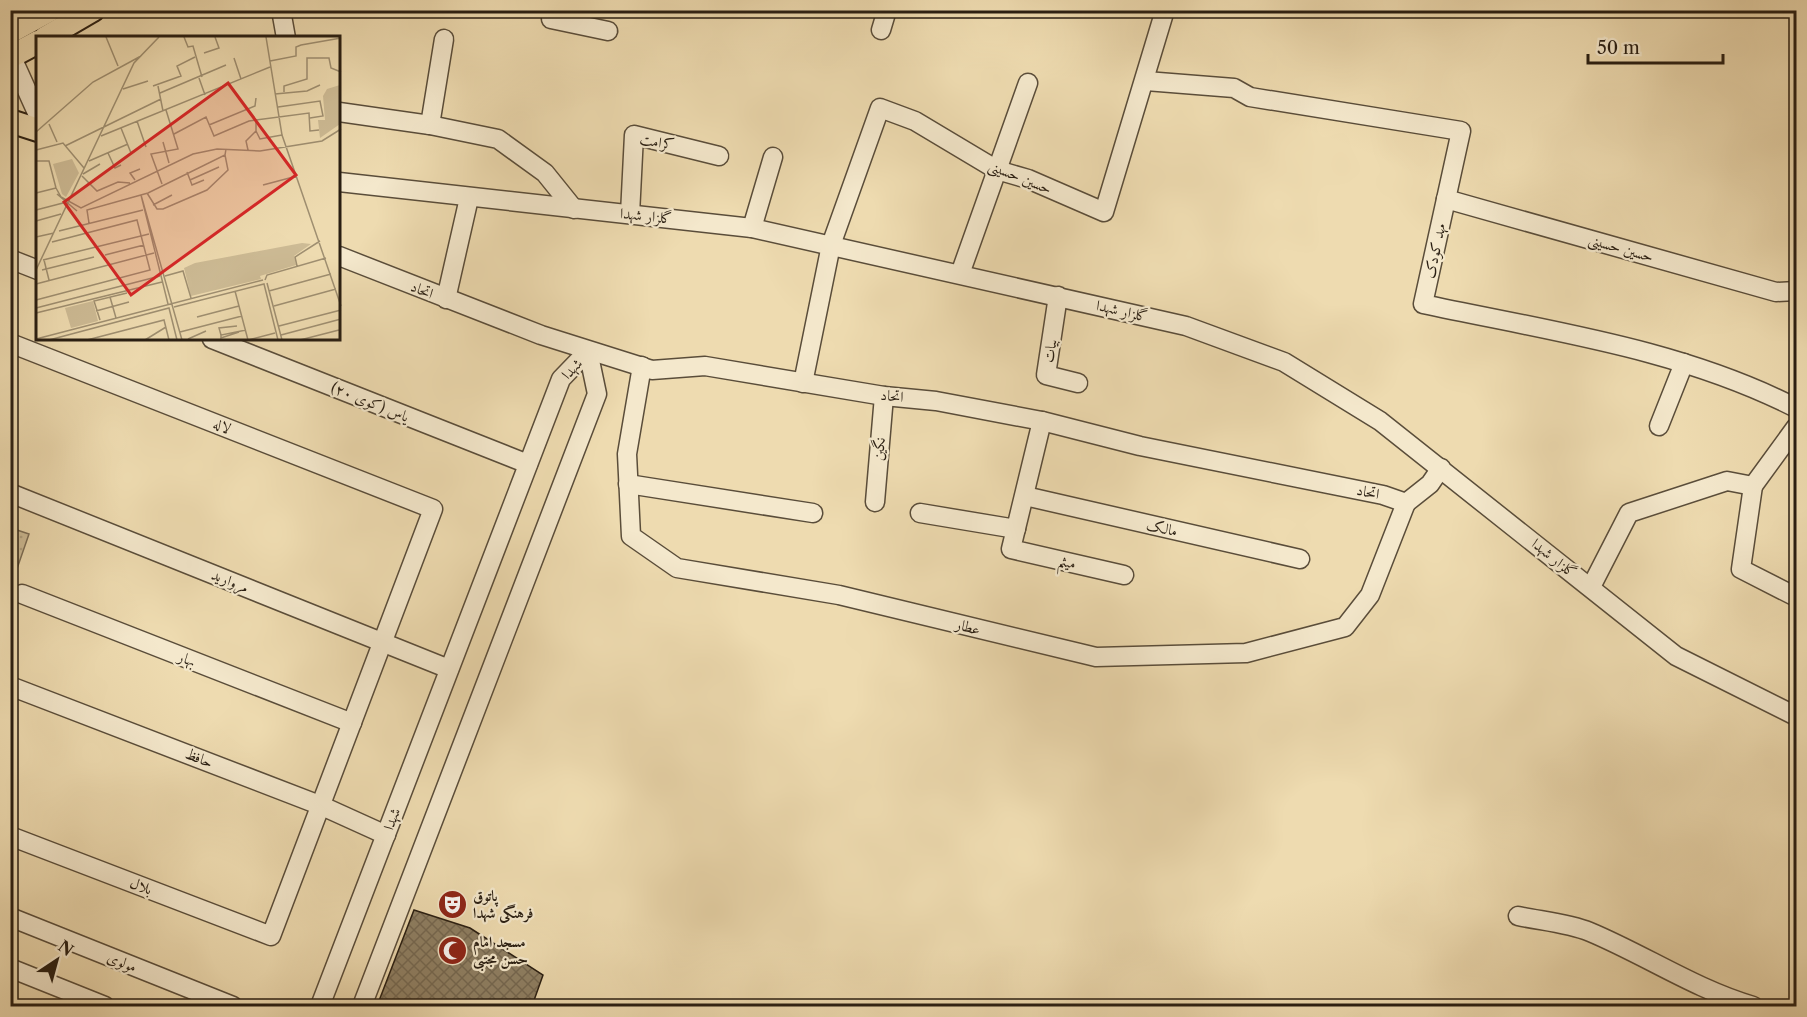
<svg xmlns="http://www.w3.org/2000/svg" width="1807" height="1017" viewBox="0 0 1807 1017" font-family="'Libre Caslon Text',Amiri,serif">
	<defs>
		<pattern id="park-dots" width="8" height="8" patternUnits="userSpaceOnUse" patternTransform="scale(1.5)"><rect width="8" height="8" fill="#cdbb95"/><path d="M2 2h.1M6 6h.1" fill="none" stroke="#b0a07f" stroke-width="1.8" stroke-linecap="round"/></pattern>
		<pattern id="building-cross-hatch" width="8" height="8" patternUnits="userSpaceOnUse" patternTransform="scale(1.5)"><rect width="8" height="8" fill="#8f8064"/><path d="M0 0l8 8M0 8l8-8" fill="none" stroke="#756851"/></pattern>
	</defs>
	<rect width="100%" height="100%" fill="#eedbb0"/>
	<filter id="stains"><feTurbulence type="fractalNoise" baseFrequency=".00333" numOctaves="4"/><feColorMatrix values="0 0 0 0 .2 0 0 0 0 .09 0 0 0 0 .02 0 0 0 .5 -.17"/></filter>
	<radialGradient id="worn" r=".72"><stop offset=".6" stop-color="#630" stop-opacity="0"/><stop offset="1" stop-color="#630" stop-opacity=".3"/></radialGradient>
	<!-- park -->
	<polygon fill="url(#park-dots)" stroke="#7b6c54" stroke-width="1.5" points="11,528 29,534 11,586 10,528"/>
	<!-- building -->
	<polygon fill="url(#building-cross-hatch)" stroke="#291e12" stroke-width="1.5" points="414,910 470,928 543,975 532,1006 377,1006"/>
	<g fill="none" stroke-linecap="round" stroke-linejoin="round">
		<defs>
			<g id="minor">
				<polyline points="281,10 286,38"/>
				<polyline points="552,10 551,19 608,31"/>
				<polyline points="881,30 887,10"/>
				<polyline points="10,53 38,115"/>
				<path d="M1146,81L1234,88L1250,97L1461,131L1423,304C1549,331 1681,349 1796,408"/>
				<polyline points="339,112 430,125 498,139 545,173 574,209"/>
				<polyline points="430,125 444,39"/>
				<polyline points="339,182 752,228 1186,326 1284,362 1380,421 1676,656 1796,716"/>
				<polyline points="1446,199 1776,292 1796,291"/>
				<polyline points="630,214 634,135 719,156"/>
				<polyline points="752,228 773,157"/>
				<polyline points="339,256 541,335 652,370 705,366 884,396 936,401 1042,421 1140,446 1383,495 1406,503 1430,484 1441,468"/>
				<polyline points="10,259 38,270"/>
				<polyline points="960,274 1028,83"/>
				<polyline points="1058,296 1046,375 1078,383"/>
				<polyline points="446,299 469,198"/>
				<polyline points="212,339 528,464"/>
				<polyline points="10,343 433,509 271,936 10,836"/>
				<polyline points="642,366 627,454 631,536 677,568 839,595 1096,657 1246,653 1345,627 1370,595 1406,503"/>
				<polyline points="803,383 831,245 880,108 915,121 997,170 1028,179 1104,212 1165,10"/>
				<polyline points="1042,421 1011,549 1124,575"/>
				<polyline points="1659,426 1684,363"/>
				<polyline points="628,484 813,513"/>
				<polyline points="1753,486 1741,569 1796,597"/>
				<polyline points="10,493 449,669"/>
				<polyline points="1025,496 1300,559"/>
				<polyline points="875,502 884,396"/>
				<polyline points="920,513 1016,529"/>
				<polyline points="1591,587 1629,513 1727,481 1753,486 1796,427"/>
				<polyline points="22,594 352,723"/>
				<polyline points="10,686 322,806 386,835"/>
				<path d="M1518,916C1541,921 1568,923 1590,932C1645,955 1695,989 1753,1006"/>
				<polyline points="10,917 233,1006"/>
				<polyline points="10,968 105,1006"/>
				<polyline points="320,1006 561,379 588,351 597,394 362,1006"/>
			</g>
			<g id="major">
				<polyline points="10,32 50,10"/>
				<polyline points="45,38 93,10"/>
				<polyline points="10,57 38,42"/>
				<polyline points="10,121 38,130"/>
			</g>
		</defs>
		<!-- minor casing -->
		<use href="#minor" stroke="#5a4d3a" stroke-width="21"/>
		<!-- major casing -->
		<use href="#major" stroke="#291e12" stroke-width="26"/>
		<!-- minor -->
		<use href="#minor" stroke="#f4e8cc" stroke-width="18"/>
		<!-- major -->
		<use href="#major" stroke="#eedbb0" stroke-width="22"/>
	</g>
	<!-- icons -->
	<defs>
		<symbol id="theatre-disc" viewBox="-11 -11 22 22"><circle r="9.5" fill="#8f2418" stroke="#f4e8cc"/><path d="M-5-5.5Q0-4 5-5.5V0Q5 5 0 6Q-5 5-5 0ZM-3.3-2.5H-1v1.5H-3.3ZM1-2.5H3.3v1.5H1ZM-2.8 1Q0 5.5 2.8 1Z" fill="#fff"/></symbol>
		<symbol id="mosque-disc" viewBox="-11 -11 22 22"><circle r="9.5" fill="#8f2418" stroke="#f4e8cc"/><path d="M3.5-4.9A6 6 0 1 0 3.5 4.9A5 5 0 1 1 3.5-4.9Z" fill="#fff"/></symbol>
	</defs>
	<g fill-rule="evenodd">
		<use href="#theatre-disc" x="436" y="888" width="33" height="33"/>
		<use href="#mosque-disc" x="436" y="934" width="33" height="33"/>
	</g>
	<g text-anchor="middle" stroke-width="4.5" stroke-linejoin="round" paint-order="stroke">
		<!-- street labels -->
		<g font-size="15" fill="#291e12" stroke="#f4e8cc">
			<text transform="translate(657 142) rotate(11)" y="5">کرامت</text>
			<text transform="translate(1020 177) rotate(22)" y="5">حسین حسینی</text>
			<text transform="translate(646 216) rotate(6)" y="5">گلزار شهدا</text>
			<text transform="translate(1621 248) rotate(16)" y="5">حسین حسینی</text>
			<text transform="translate(1435 251) rotate(-78)" y="5">مهد کودک</text>
			<text transform="translate(422 290) rotate(22)" y="5">اتحاد</text>
			<text transform="translate(1122 311) rotate(13)" y="5">گلزار شهدا</text>
			<text transform="translate(1050 351) rotate(-82)" y="5">بیات</text>
			<text transform="translate(572 369) rotate(-47)" y="5">شهدا</text>
			<text transform="translate(892 396) rotate(6)" y="5">اتحاد</text>
			<text transform="translate(370 402) rotate(22)" y="5">یاس (کوی ۲۰)</text>
			<text transform="translate(222 426) rotate(21)" y="5">لاله</text>
			<text transform="translate(879 449) rotate(-85)" y="5">نگین</text>
			<text transform="translate(1368 492) rotate(12)" y="5">اتحاد</text>
			<text transform="translate(1162 528) rotate(13)" y="5">مالک</text>
			<text transform="translate(1554 558) rotate(39)" y="5">گلزار شهدا</text>
			<text transform="translate(1067 562) rotate(13)" y="5">میثم</text>
			<text transform="translate(230 581) rotate(22)" y="5">مروارید</text>
			<text transform="translate(968 627) rotate(15)" y="5">عطار</text>
			<text transform="translate(187 659) rotate(21)" y="5">بهار</text>
			<text transform="translate(199 758) rotate(21)" y="5">حافظ</text>
			<text transform="translate(392 819) rotate(-69)" y="5">شهدا</text>
			<text transform="translate(141 886) rotate(21)" y="5">بلال</text>
			<text transform="translate(122 962) rotate(22)" y="5">مولوی</text>
		</g>
		<!-- poi labels -->
		<g font-size="15" font-weight="bold" fill="#291e12" stroke="#f4e8cc" text-anchor="start">
			<text x="473" y="901">پاتوق<tspan x="473" dy="17">فرهنگی شهدا</tspan></text>
			<text x="473" y="947">مسجد امام<tspan x="473" dy="17">حسن مجتبی</tspan></text>
		</g>
	</g>
	<!-- overview -->
	<g transform="translate(36 36)">
		<rect width="304" height="304" fill="#eedbb0"/>
		<path d="M304,49V84H289L287,60L291,53Z" fill="#cdbb95"/>
		<path d="M282,84H304V88L284,102ZM36,123L43,137L30,161L26,158L17,128ZM266,207L275,208L258,220L260,229L224,240L225,243L155,260L148,232L159,227ZM57,265L62,285L35,292L29,272Z" fill="#cdbb95"/>
		<path fill="none" stroke="#9f8f71" stroke-width="1.5" d="M70,1L82,30M148,1L152,11L157,10L166,41M230,1L246,99L305,270M168,17L183,12L179,1M198,22L205,43M234,25L260,20V11L265,9L305,2M163,42L169,59M117,50L145,40L141,30L159,21M122,50L127,75M87,53L112,45M248,56V50L271,43V22H293L295,32L305,36M124,57L190,29M239,58L271,55L284,49M242,71L284,65L287,80L274,82M101,85L110,111M13,88L21,106M173,89L219,70L220,62M85,92L95,117M220,95L224,103L246,99M0,96L57,46L105,20M138,98L170,81L178,100L213,85L273,77L274,95L283,94M65,100L234,31M127,106L133,127M29,110L125,63M0,114L27,107L48,132M212,114L210,105L220,95V84M72,117L79,132L85,129M0,125H13L20,152M53,125L92,108M151,136L156,149L168,144M47,138L64,128M46,140L61,155L82,146L94,147M99,144L94,137L104,133M154,144L183,131M126,148L115,118L142,113L130,74M227,149L261,140M20,152L25,161L45,172L157,118L181,113L224,115L286,105L305,93M0,157L20,152M111,157L121,173H127L171,154L192,134L189,119M21,158L41,175M117,169L136,159M0,174L27,167M0,185L25,178M53,187L51,174L112,157L189,119L190,113M23,195L107,174M0,201L18,197M69,219L108,209M7,224L113,198M8,224L13,244M261,230L259,221L284,205M0,234L98,27L123,1M6,234L58,221M129,240L147,235L155,262M229,244L231,239L290,222M231,247L246,304M0,248L118,217M199,255L212,304M233,255L295,238M74,261L80,282M0,264L114,234L101,184L16,206M132,268L105,159L146,304M238,270L300,253M138,271L228,248L242,304M0,272L124,240M60,275L93,266M0,277L126,246M161,281L203,270M64,284L58,265L91,257M243,290L305,274M144,296L206,280M203,296L185,302V299L210,294M185,299L183,292L201,290M245,299L305,283M0,303L227,244M152,303L170,295M13,304L133,272L141,304M51,304L128,284L133,304M109,304L130,291M212,304L239,297M264,304L303,294"/>
		<path fill="#d62828" fill-opacity="0.15" stroke="#d62828" stroke-width="3" d="M192,47L260,139L95,259L28,166Z"/>
		<rect width="304" height="304" fill="none" stroke="#291e12" stroke-width="3"/>
	</g>
	<!-- margin -->
	<rect width="1807" height="1017" fill="none" stroke="#eedbb0" stroke-width="36"/>
	<rect x="12" y="12" width="1783" height="993" fill="none" stroke="#291e12" stroke-width="3"/>
	<rect x="18" y="18" width="1771" height="981" fill="none" stroke="#291e12" stroke-width="1.5"/>
	<!-- north arrow -->
	<g transform="translate(57 960) rotate(36)" stroke="#f4e8cc" stroke-width="4.5" paint-order="stroke">
	<path d="M0-4.5L10 22L0 15L-10 22Z" fill="#291e12"/>
	<text y="-9" font-size="16" font-weight="bold" text-anchor="middle" fill="#291e12">N</text>
	</g>
	<!-- scale -->
	<path d="M1588 54v9h135v-9" fill="none" stroke="#291e12" stroke-width="3"/>
	<text x="1597" y="54" font-size="18" fill="#291e12" stroke="#f4e8cc" stroke-width="4.5" paint-order="stroke">50 m</text>
	<rect width="100%" height="100%" filter="url(#stains)"/>
	<rect width="100%" height="100%" fill="url(#worn)"/>
</svg>
